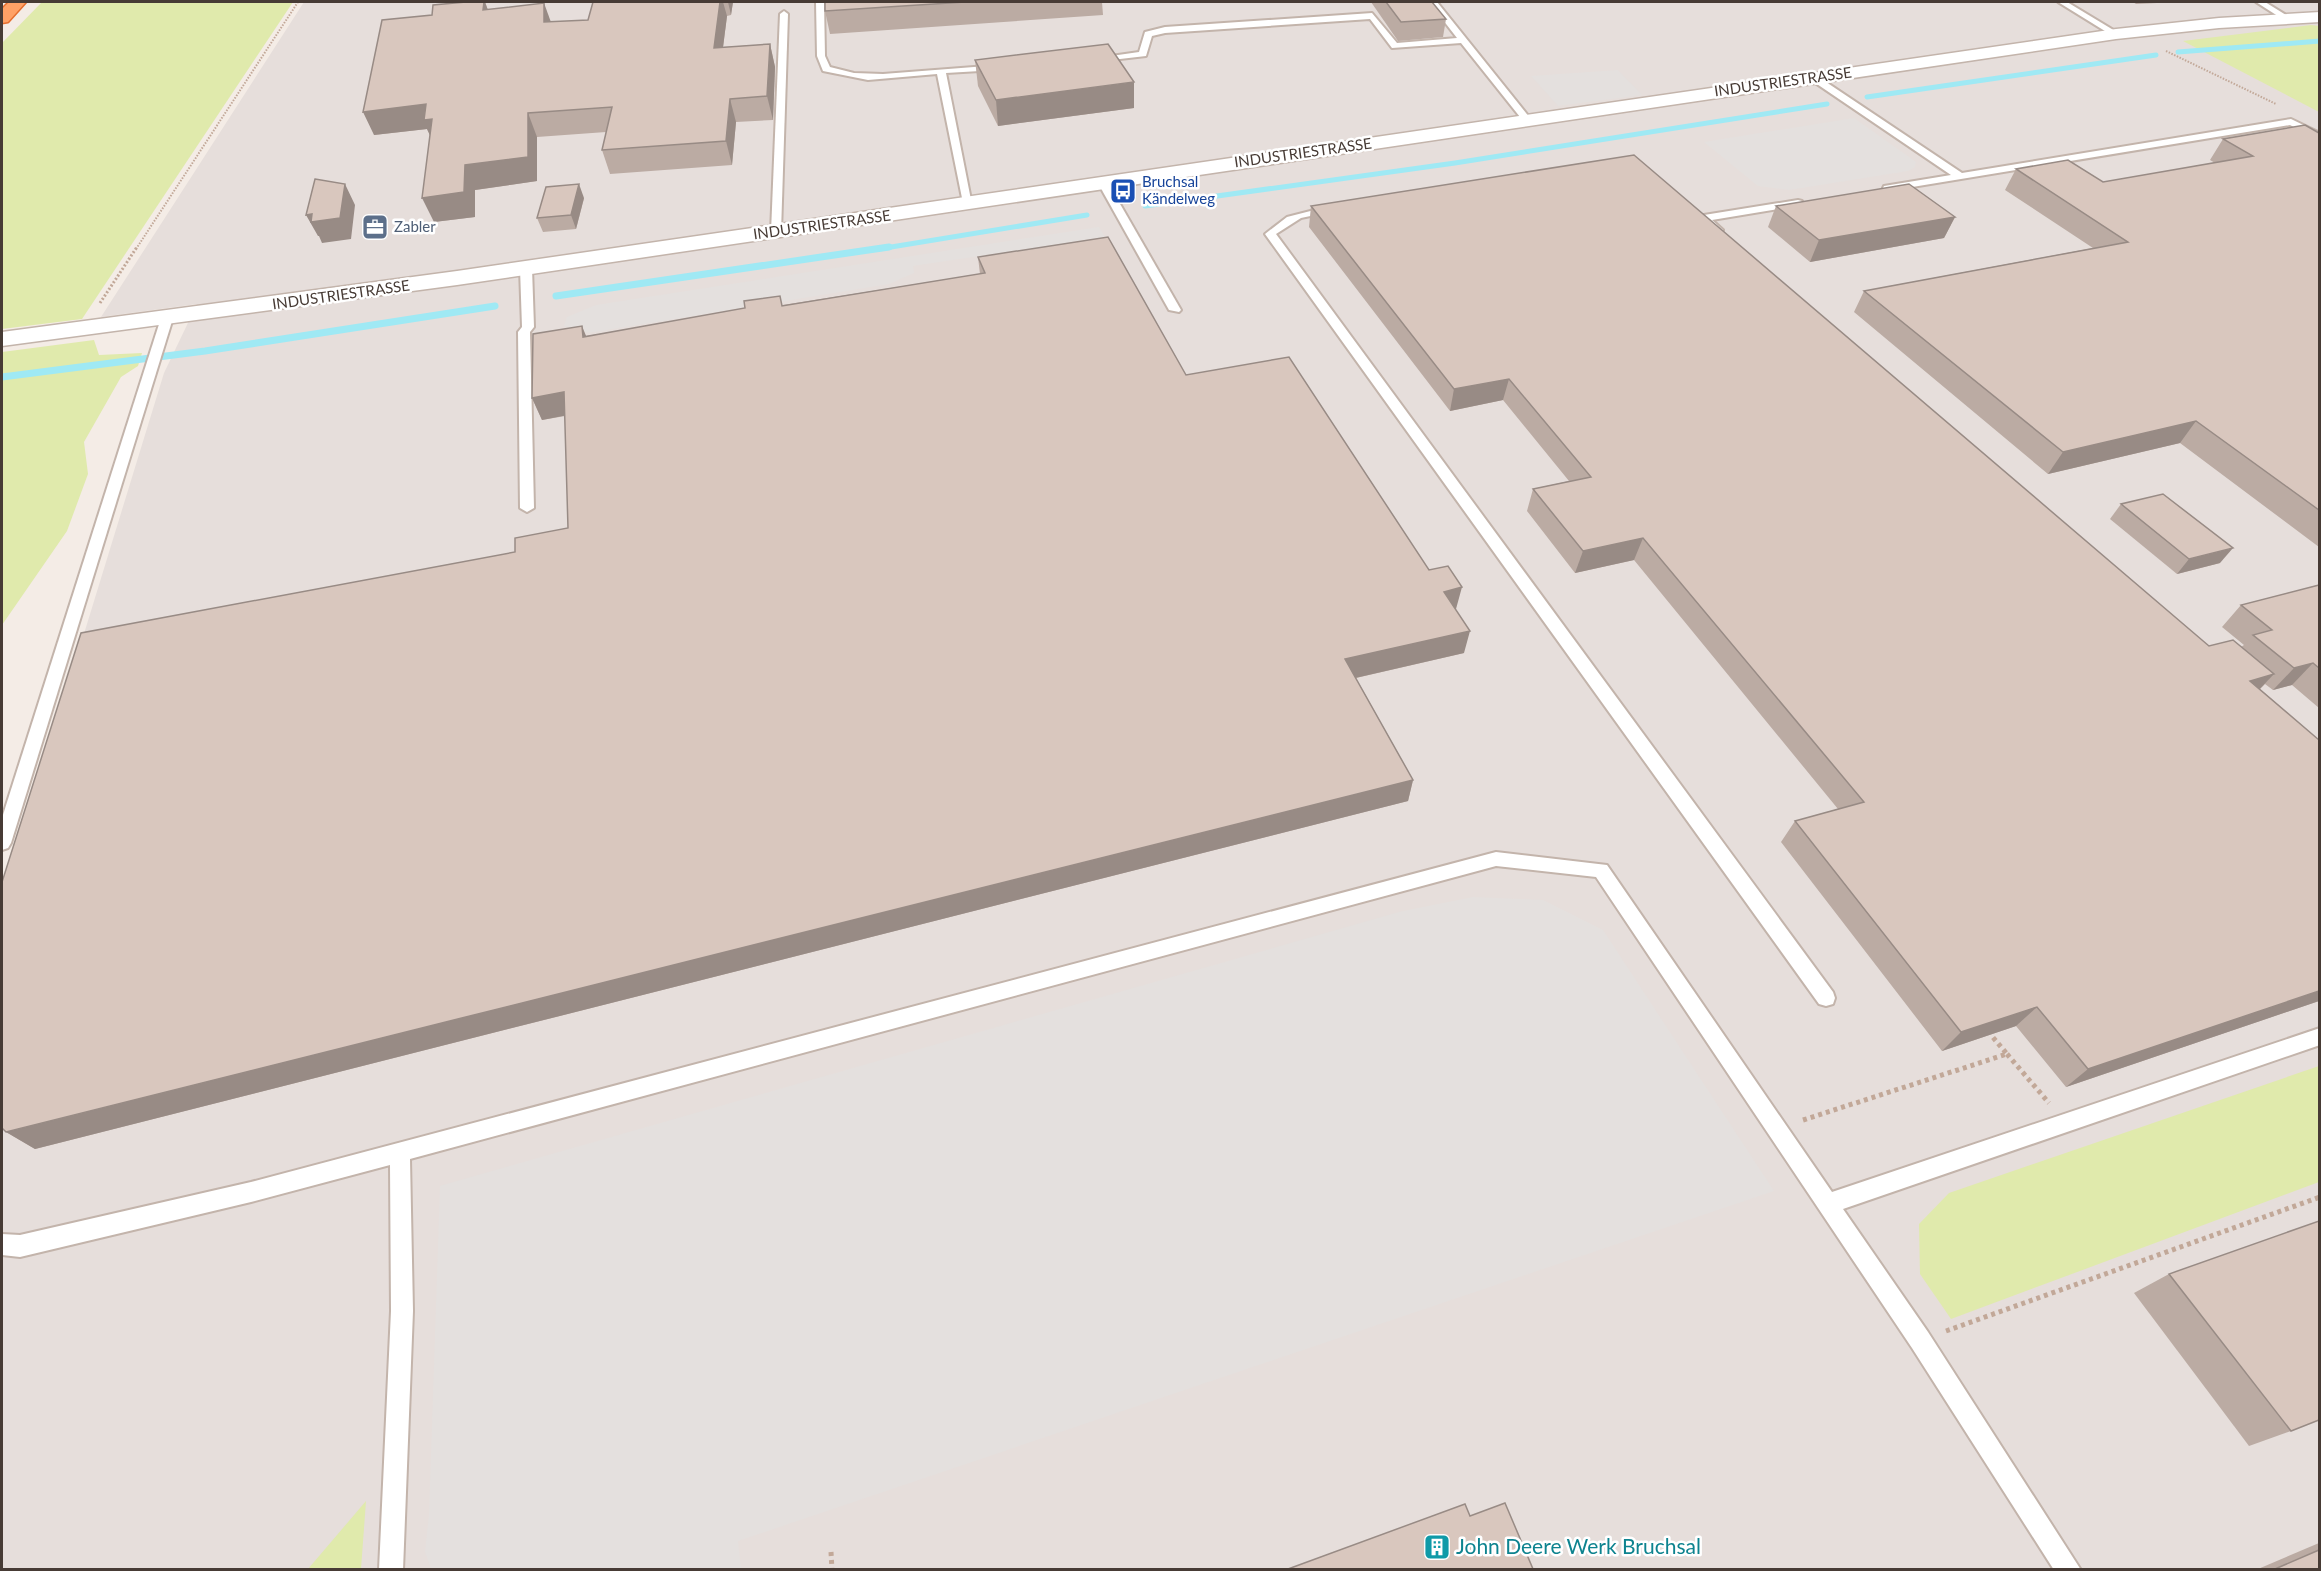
<svg xmlns="http://www.w3.org/2000/svg" width="2321" height="1571" viewBox="0 0 2321 1571" font-family="Lato,sans-serif">
	<rect width="100%" height="100%" fill="#f4ece6"/>
	<!-- industrial -->
	<polygon fill="#e6dedb" points="304,2 2319,2 2319,1569 2,1570 2,901 164,373 197,304 101,317"/>
	<!-- green -->
	<g fill="#e0eaac">
		<polygon points="42,2 293,2 82,319 2,329 2,43"/>
		<polygon points="2311,25 2319,26 2319,112 2183,41"/>
		<polygon points="94,340 99,355 142,353 138,366 121,377 84,442 88,474 67,531 2,625 2,352"/>
		<polygon points="2319,1066 2319,1182 1951,1319 1920,1274 1919,1224 1949,1193"/>
		<polygon points="366,1501 361,1569 308,1569"/>
	</g>
	<!-- parking -->
	<g fill="#e4e0de">
		<polygon points="1618,70 1642,95 1558,106 1531,76"/>
		<polygon points="1854,118 1916,162 1915,167 1908,171 1789,190 1758,186 1704,142"/>
		<polygon points="1099,227 1105,237 913,266 914,273 889,284 588,333 564,326 567,317 596,305"/>
		<polygon points="1473,897 1543,900 1603,930 1774,1191 738,1541 741,1569 431,1569 425,1552 429,1515 440,1186 1403,911"/>
	</g>
	<g fill="none" stroke-linecap="round" stroke-linejoin="round">
		<!-- stream-far1 -->
		<g stroke="#9fe9f4" stroke-width="5">
			<polyline points="2178,52 2320,41"/>
			<polyline points="1867,97 2156,55"/>
			<polyline points="1145,206 1455,163 1827,104"/>
			<polyline points="879,249 1087,215"/>
		</g>
		<!-- stream -->
		<g stroke="#9fe9f4" stroke-width="7">
			<polyline points="556,296 889,247"/>
			<polyline points="2,377 205,351 495,306"/>
		</g>
		<defs>
			<g id="service">
				<polygon points="816,2 824,2 825,56 830,67 854,73 883,74 1000,65 1001,67 997,70 946,73 972,205 963,203 937,74 868,80 823,71 817,56"/>
				<polygon points="1429,2 1437,2 1530,118 1530,122 1524,122 1461,43 1392,48 1370,19 1165,33 1152,36 1146,56 1094,62 1090,59 1139,52 1145,32 1165,27 1372,13 1397,43 1457,38"/>
				<polygon points="2058,2 2067,2 2120,34 2113,36"/>
				<polygon points="2256,2 2265,2 2291,18 2284,20"/>
				<polygon points="784,11 788,14 781,232 776,235 771,232 780,14"/>
				<polygon points="1811,76 1817,76 1962,173 2291,119 2320,133 2320,140 2290,125 1888,191 1883,188 1884,186 1951,175 1811,80"/>
				<polygon points="1099,181 1108,183 1181,310 1179,312 1169,310 1098,183"/>
				<polygon points="1798,200 1802,201 1802,205 1712,220 1723,230 1718,233 1699,218 1704,215"/>
				<polygon points="1330,206 1334,207 1334,211 1301,218 1276,234 1833,992 1835,998 1833,1004 1826,1006 1819,1004 1265,234 1287,217"/>
				<polygon points="526,265 532,268 534,327 530,332 534,508 527,512 520,508 518,332 522,327 520,268"/>
				<polygon points="167,315 173,318 11,843 8,848 2,850 2,818 161,318"/>
				<polygon points="1496,852 1607,865 1832,1192 2320,1028 2320,1045 1843,1209 1928,1332 2081,1570 2054,1570 1912,1348 1596,877 1496,866 410,1159 413,1311 403,1570 379,1570 391,1311 390,1165 251,1202 20,1257 2,1255 2,1234 20,1235 251,1182"/>
			</g>
			<polygon id="minor" points="2320,12 2320,22 2219,28 2116,39 457,285 2,346 2,332 457,271 2116,29 2219,18"/>
			<polygon id="motorway" points="9,2 26,2 8,22 2,23 2,9"/>
		</defs>
		<!-- service casing -->
		<use href="#service" stroke="#c3b4ab" stroke-width="4"/>
		<!-- minor casing -->
		<use href="#minor" stroke="#c3b4ab" stroke-width="3"/>
		<!-- motorway casing -->
		<use href="#motorway" stroke="#e56e2e" stroke-width="3"/>
		<!-- path-far2 -->
		<g stroke="#c2a898" stroke-width="2" stroke-dasharray="1.5 1.5" stroke-linecap="butt">
			<polyline points="2166,51 2276,104"/>
			<polyline points="136,249 298,2"/>
		</g>
		<!-- path-far1 -->
		<polyline stroke="#c2a898" stroke-width="3" stroke-dasharray="2 2" stroke-linecap="butt" points="100,303 137,247"/>
		<!-- path -->
		<g stroke="#c2a898" stroke-width="5" stroke-dasharray="4 4" stroke-linecap="butt">
			<polyline points="2007,1054 2049,1103"/>
			<polyline points="1803,1120 2007,1054 1991,1035"/>
			<polyline points="1946,1331 2320,1197"/>
			<polyline points="831,1552 832,1570"/>
		</g>
		<!-- service -->
		<use href="#service" fill="#fff" fill-rule="evenodd"/>
		<!-- minor -->
		<use href="#minor" fill="#fff" fill-rule="evenodd"/>
		<!-- motorway -->
		<use href="#motorway" fill="#ffa166" fill-rule="evenodd"/>
	</g>
	<!-- wall -->
	<g fill="#bbaba3">
		<polygon points="466,2 485,2 488,10 551,22 588,20 593,2 733,2 731,15 727,16 723,47 770,44 775,67 773,120 736,122 732,165 610,174 602,150 606,132 537,137 537,181 475,190 475,217 434,222 430,135 427,129 374,135 432,15"/>
		<polygon points="825,2 1102,2 1103,15 830,34 825,11"/>
		<polygon points="1371,2 1432,2 1446,19 1443,37 1398,41"/>
		<polygon points="2133,2 2178,2 2136,4"/>
		<polygon points="975,60 1134,108 998,126 978,86"/>
		<polygon points="2319,133 2319,547 2180,443 2048,474 1854,312 1864,291 2093,248 2005,190 2016,169 2103,182 2215,163 2210,160 2223,139"/>
		<polygon points="584,198 576,229 543,232 537,218"/>
		<polygon points="1311,206 2209,646 2241,647 2244,645 2222,627 2241,605 2319,585 2319,708 2292,685 2273,690 2265,684 2260,689 2319,740 2319,1001 2066,1087 2016,1026 1942,1051 1781,842 1795,821 1838,809 1634,560 1575,573 1527,511 1533,489 1569,481 1503,400 1450,411 1309,227"/>
		<polygon points="1776,206 1955,217 1944,238 1810,262 1768,227"/>
		<polygon points="978,257 1186,375 1429,570 1456,609 1455,609 1464,653 1356,678 1413,780 1408,801 35,1149 6,1132 515,552 568,528 565,416 542,420 532,398 586,336 980,274"/>
		<polygon points="2121,504 2220,563 2177,574 2110,519"/>
		<polygon points="2169,1274 2291,1431 2249,1446 2134,1293"/>
		<polygon points="2319,1543 2319,1569 2258,1569"/>
	</g>
	<!-- shaded-wall -->
	<g fill="#988b85">
		<polygon points="484,2 485,2 492,22 483,10"/>
		<polygon points="720,2 723,2 727,16 720,71 714,48"/>
		<polygon points="728,2 733,2 731,15"/>
		<polygon points="544,3 552,25 544,22"/>
		<polygon points="770,44 775,67 773,120 767,96"/>
		<polygon points="1134,82 1134,108 998,126 996,100"/>
		<polygon points="730,99 736,122 732,165 726,141"/>
		<polygon points="426,104 442,143 434,144 427,129 374,135 363,112"/>
		<polygon points="528,113 537,137 537,181 475,190 475,217 434,222 422,198 465,165"/>
		<polygon points="345,184 355,205 351,239 322,243 319,236 318,236 306,215 312,214"/>
		<polygon points="579,184 584,198 576,229 571,215"/>
		<polygon points="1955,217 1944,238 1810,262 1819,240"/>
		<polygon points="582,326 591,348 583,337"/>
		<polygon points="1509,379 1503,400 1450,411 1454,389"/>
		<polygon points="564,392 573,414 542,420 532,398"/>
		<polygon points="2196,421 2180,443 2048,474 2063,452"/>
		<polygon points="1643,538 1634,560 1575,573 1583,551"/>
		<polygon points="2233,548 2220,563 2177,574 2189,559"/>
		<polygon points="1462,587 1456,609 1439,614 1444,592"/>
		<polygon points="1470,631 1464,653 1342,681 1345,659"/>
		<polygon points="2313,663 2292,685 2273,690 2294,668"/>
		<polygon points="2274,674 2253,696 2250,681"/>
		<polygon points="1413,780 1408,801 35,1149 6,1132"/>
		<polygon points="2319,991 2319,1001 2066,1087 2088,1069"/>
		<polygon points="2037,1007 2016,1026 1942,1051 1961,1032"/>
	</g>
	<!-- building -->
	<g fill="#d9c7be" stroke="#988b85" stroke-width="1.5">
		<polygon points="466,2 484,2 483,10 544,3 544,22 588,20 593,2 720,2 714,48 770,44 767,96 730,99 726,141 602,150 612,107 528,113 528,157 465,165 464,192 422,198 432,119 424,120 426,104 363,112 382,20 432,15 433,5"/>
		<polygon points="825,2 965,2 825,11"/>
		<polygon points="1386,2 1432,2 1446,19 1401,22"/>
		<polygon points="1108,44 1134,82 996,100 975,60"/>
		<polygon points="2305,125 2319,133 2319,510 2196,421 2063,452 1864,291 2128,242 2016,169 2068,160 2103,182 2253,156 2223,139"/>
		<polygon points="1634,155 2209,646 2233,640 2274,674 2250,681 2319,740 2319,991 2088,1069 2037,1007 1961,1032 1795,821 1864,802 1643,538 1583,551 1533,489 1591,477 1509,379 1454,389 1311,206"/>
		<polygon points="315,179 345,184 340,218 311,222 312,214 306,215"/>
		<polygon points="579,184 571,215 537,218 546,187"/>
		<polygon points="1909,184 1955,217 1819,240 1776,206"/>
		<polygon points="1108,237 1186,375 1289,357 1429,570 1448,566 1462,587 1444,592 1470,631 1345,659 1413,780 6,1132 2,1128 2,882 81,633 515,552 515,538 568,528 564,392 532,398 533,334 582,326 583,337 745,308 744,301 780,296 782,306 985,273 978,257"/>
		<polygon points="2163,494 2233,548 2189,559 2121,504"/>
		<polygon points="2319,585 2319,668 2313,663 2294,668 2253,635 2272,630 2241,605"/>
		<polygon points="2319,1221 2319,1420 2291,1431 2169,1274"/>
		<polygon points="1505,1503 1533,1569 1288,1569 1465,1504 1470,1516"/>
		<polygon points="2319,1550 2319,1569 2275,1569"/>
	</g>
	<!-- icons -->
	<defs>
		<symbol id="bus-square" viewBox="-11 -11 22 22"><rect x="-9" y="-9" width="18" height="18" rx="4" fill="#1a4fb4" stroke="#fff"/><path d="M-5-6H5V4H4V6H2V4H-2V6H-4V4H-5ZM-3.5-4V0h7V-4ZM-3.5 1.2v1.5H-2V1.2ZM2 1.2v1.5H3.5V1.2Z" fill="#fff"/></symbol>
		<symbol id="office-square" viewBox="-11 -11 22 22"><rect x="-9" y="-9" width="18" height="18" rx="4" fill="#5c6f8a" stroke="#fff"/><path d="M-6-3h4V-5.5h4V-3h4V5H-6ZM-1-4.5V-3h2v-1.5ZM-6 0V1H6V0Z" fill="#fff"/></symbol>
		<symbol id="building-square" viewBox="-11 -11 22 22"><rect x="-9" y="-9" width="18" height="18" rx="4" fill="#0f9aa8" stroke="#fff"/><path d="M-4-6H4V6H1V3H-1V6H-4ZM-2.5-4.3h1.7v1.8h-1.7ZM.8-4.3h1.7v1.8H.8ZM-2.5-1h1.7V.8h-1.7ZM.8-1h1.7V.8H.8Z" fill="#fff"/></symbol>
	</defs>
	<g fill-rule="evenodd">
		<use href="#bus-square" x="1108" y="176" width="30" height="30"/>
		<use href="#office-square" x="360" y="212" width="30" height="30"/>
		<use href="#building-square" x="1422" y="1532" width="30" height="30"/>
	</g>
	<g text-anchor="middle" stroke-width="5" stroke-linejoin="round" paint-order="stroke">
		<!-- far-street labels -->
		<g font-size="15" fill="#473b35" stroke="#fff">
			<text transform="translate(1783 82) rotate(-8)" y="5">INDUSTRIESTRASSE</text>
			<text transform="translate(1303 153) rotate(-8)" y="5">INDUSTRIESTRASSE</text>
			<text transform="translate(822 225) rotate(-8)" y="5">INDUSTRIESTRASSE</text>
			<text transform="translate(341 295) rotate(-8)" y="5">INDUSTRIESTRASSE</text>
		</g>
		<!-- far-transit labels -->
		<g font-size="15" fill="#164399" stroke="#fff" text-anchor="start">
			<text x="1142" y="187">Bruchsal<tspan x="1142" dy="17">Kändelweg</tspan></text>
		</g>
		<!-- far-service labels -->
		<g font-size="15" fill="#4e5e75" stroke="#fff" text-anchor="start">
			<text x="394" y="232">Zabler</text>
		</g>
		<!-- near-culture labels -->
		<g font-size="21" fill="#0d838f" stroke="#fff" text-anchor="start">
			<text x="1456" y="1554">John Deere Werk Bruchsal</text>
		</g>
	</g>
	<!-- border -->
	<rect width="2321" height="1571" fill="none" stroke="#473b35" stroke-width="6"/>
</svg>
